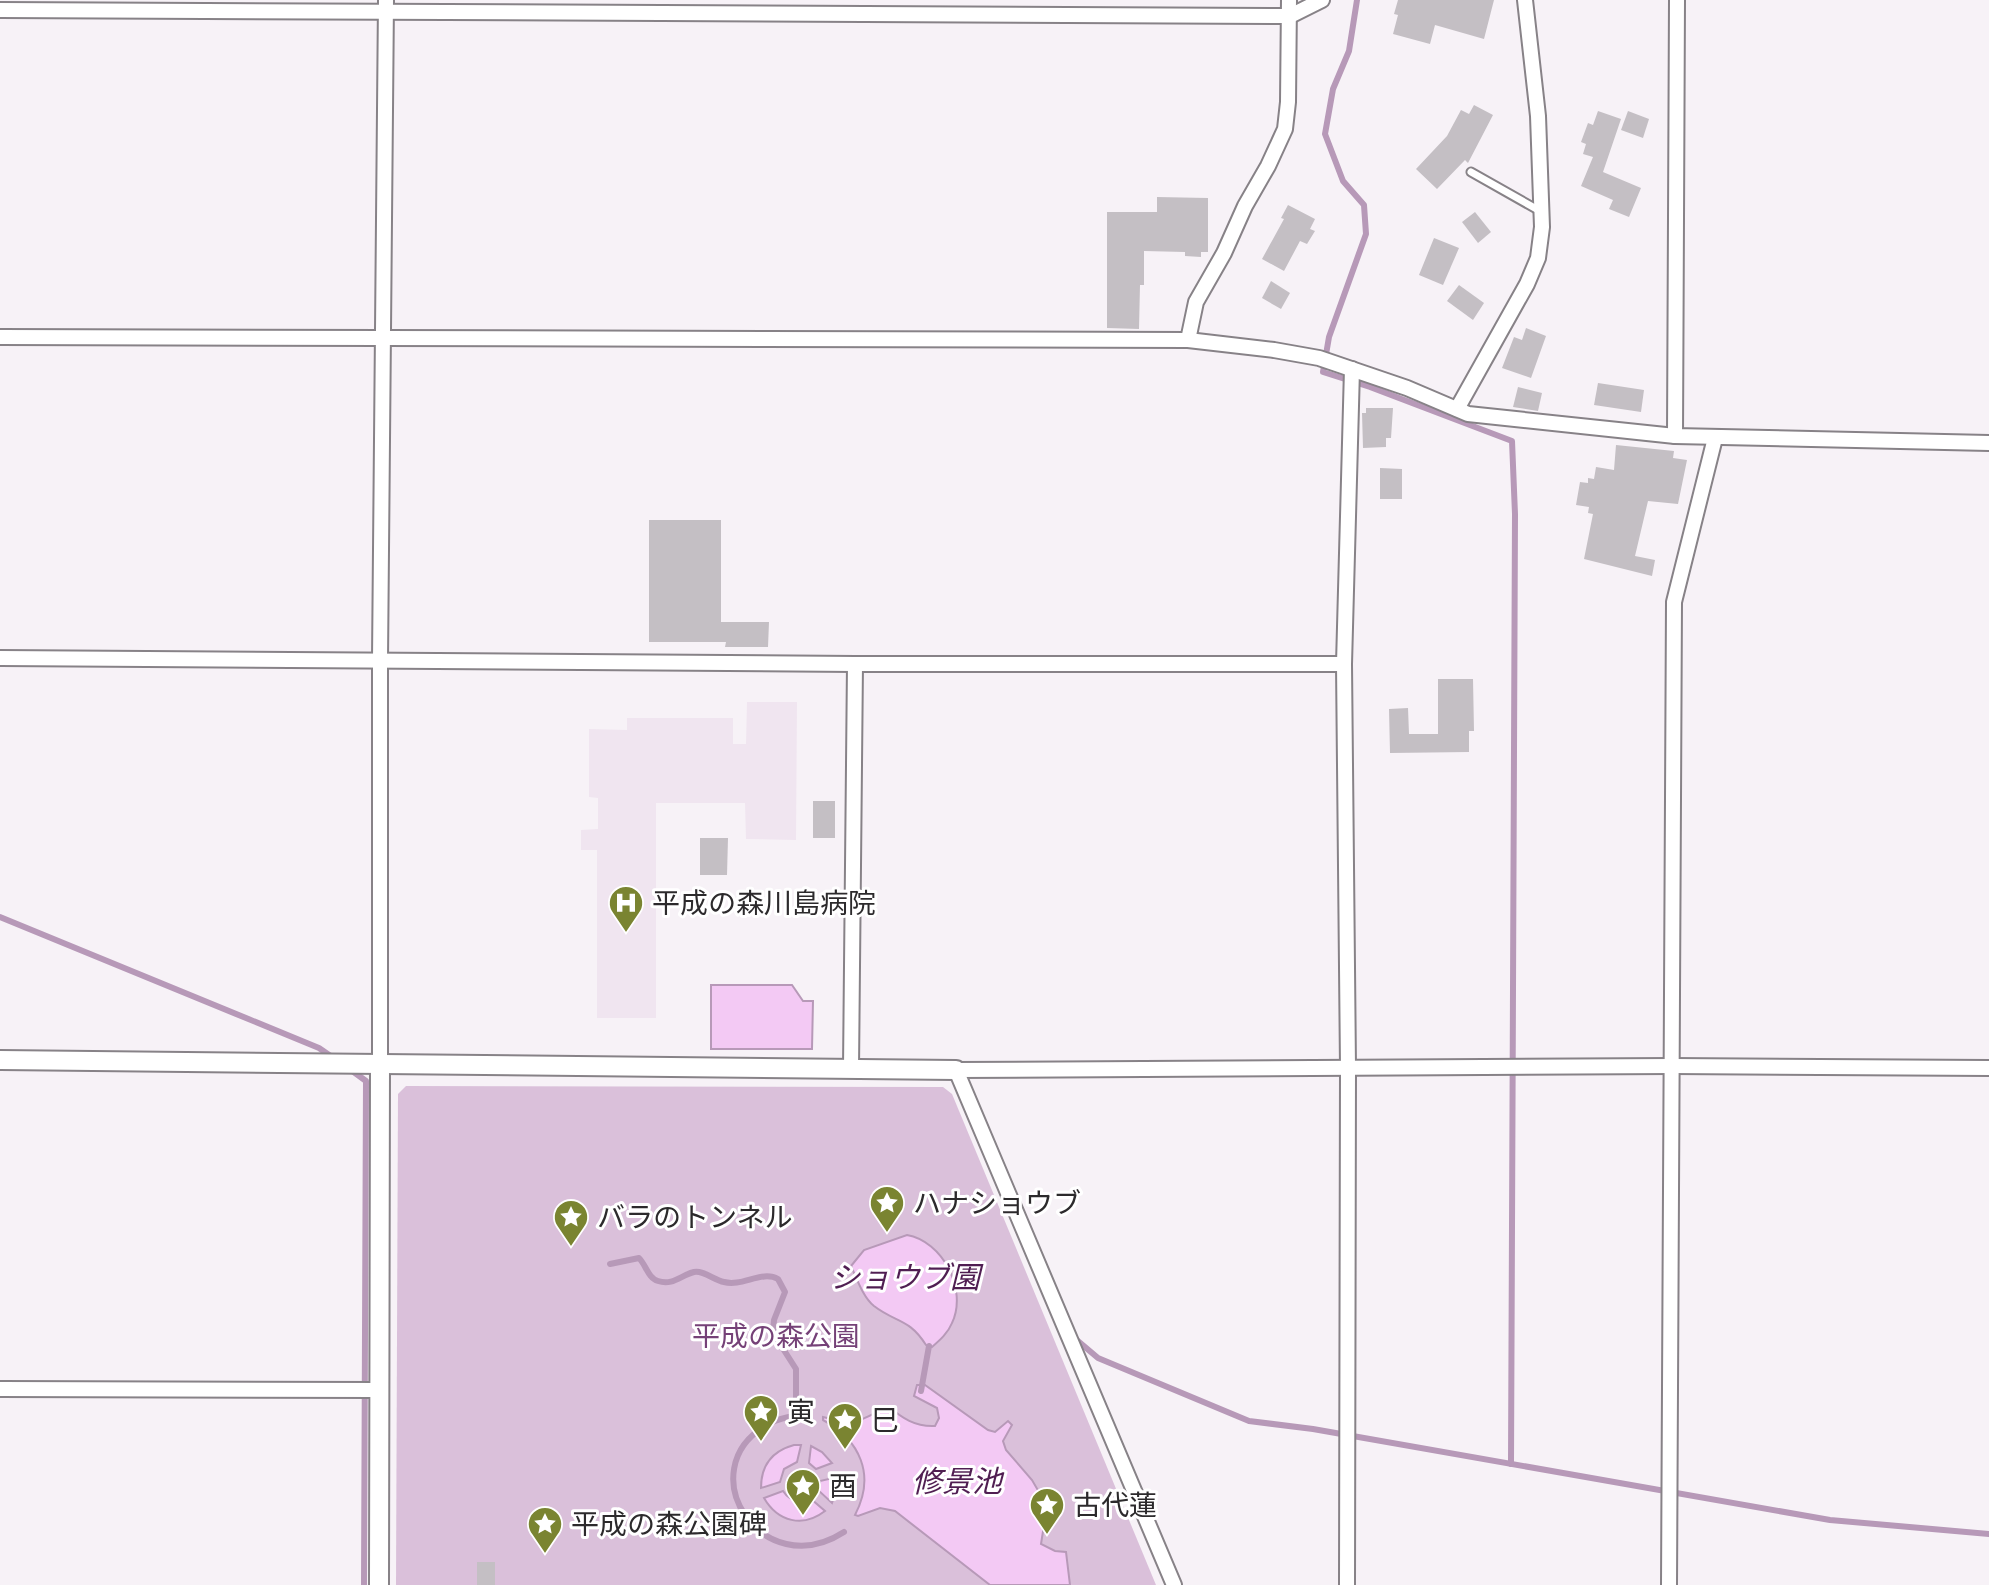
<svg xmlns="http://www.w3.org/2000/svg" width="1989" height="1585" viewBox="0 0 1989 1585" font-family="Barlow,'Noto Sans JP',sans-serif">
	<rect width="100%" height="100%" fill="#f7f2f7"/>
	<!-- built -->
	<polygon fill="#f0e5f0" points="747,702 797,702 796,840 746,839 745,803 656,803 656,1018 597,1018 597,850 581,850 581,830 598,829 598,798 589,797 589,729 627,730 627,718 733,718 733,744 746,744"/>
	<!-- green -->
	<polygon fill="#dac0da" points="406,1086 943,1087 952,1094 1156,1585 396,1585 398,1094"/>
	<!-- water -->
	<g fill="#f3c9f4" stroke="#b799b8" stroke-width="2">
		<polygon points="711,985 792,985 803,1001 813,1001 812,1049 711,1049"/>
		<path d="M907,1235C942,1241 968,1289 952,1323C948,1333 940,1340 932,1347L926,1345C909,1318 896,1323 874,1306C863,1297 857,1279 851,1266L864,1250Z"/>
		<path d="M917,1385H925L988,1430L995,1432L1008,1421L1012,1425L1003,1441L1006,1450L1032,1480L1054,1518L1044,1525L1041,1544L1055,1551L1066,1552L1070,1585H990L895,1511L880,1508L858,1516L855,1515C876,1475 860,1440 823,1420V1417C858,1426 857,1422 888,1406C902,1418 915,1427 935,1426L939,1418L937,1408L914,1396Z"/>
		<path d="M794,1445H801L797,1462L784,1469L780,1482L761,1488C761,1465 772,1451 794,1445Z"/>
		<polygon points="811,1446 822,1452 832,1463 816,1469 809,1463"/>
		<polygon points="837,1477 837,1487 832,1503 818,1490 820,1481"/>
		<path d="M783,1491C790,1502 800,1503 811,1499L825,1511C803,1528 778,1522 764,1498Z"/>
	</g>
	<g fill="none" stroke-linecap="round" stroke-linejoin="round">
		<!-- stream -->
		<g stroke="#b799b8" stroke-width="6">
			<polyline points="1357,0 1349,51 1333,89 1325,134 1343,181 1364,205 1366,234 1329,337 1323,372 1370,387 1512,441 1515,514 1511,1464"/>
			<polyline points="0,917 319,1048 332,1057"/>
			<polyline points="351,1070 366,1081 364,1585"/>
			<path d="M610,1264L639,1258C646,1265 648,1278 658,1281C673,1286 681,1275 694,1272C703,1270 714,1280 724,1282C742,1287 762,1270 778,1279L785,1292L774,1320L773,1333L796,1369V1415C786,1418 776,1419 767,1425C688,1470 762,1585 844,1532"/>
			<polyline points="1072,1336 1098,1358 1249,1421 1313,1429 1830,1520 1989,1534"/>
			<polyline points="921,1391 929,1346"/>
		</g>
	</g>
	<!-- building -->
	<g fill="#c4bfc4">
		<polygon points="1398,0 1494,0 1484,39 1435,25 1430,44 1393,34 1398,15 1394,14"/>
		<polygon points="1474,105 1493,115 1468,163 1465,160 1437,189 1416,169 1447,136 1461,110 1469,114"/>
		<polygon points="1598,111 1621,119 1603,172 1641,188 1629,217 1609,209 1613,200 1581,186 1593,157 1583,154 1586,144 1581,142 1588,123 1593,125"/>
		<polygon points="1628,111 1649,119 1643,138 1621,130"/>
		<polygon points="1157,197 1208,198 1208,252 1201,252 1201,257 1185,256 1185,252 1144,251 1144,285 1140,285 1139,329 1107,328 1107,212 1157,212"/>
		<polygon points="1288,205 1315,219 1310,229 1315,231 1307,244 1300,241 1284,271 1262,259 1284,219 1281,218"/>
		<polygon points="1475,212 1491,232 1478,243 1462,222"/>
		<polygon points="1434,238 1459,248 1443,285 1419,275"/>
		<polygon points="1271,281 1290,293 1281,309 1262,298"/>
		<polygon points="1459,285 1484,303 1473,320 1447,301"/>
		<polygon points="1526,328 1546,336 1531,378 1502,368 1514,337 1522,340"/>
		<polygon points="1598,383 1644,390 1641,412 1594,405"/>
		<polygon points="1518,387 1542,393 1538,411 1513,407"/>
		<polygon points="1366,408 1393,408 1391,438 1386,438 1386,447 1363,448 1362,413 1366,413"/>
		<polygon points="1616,445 1674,451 1673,458 1687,460 1678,504 1648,501 1635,556 1655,560 1652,576 1584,559 1593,514 1588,513 1589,507 1576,505 1580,482 1588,483 1588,478 1594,479 1596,467 1614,470"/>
		<polygon points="1380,468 1402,469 1402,499 1380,499"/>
		<polygon points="649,520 721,520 721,622 769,622 768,647 725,647 726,642 649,642"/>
		<polygon points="1438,679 1473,679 1474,731 1469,731 1469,752 1390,753 1389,709 1408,708 1409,734 1438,734"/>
		<rect x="813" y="801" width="22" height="37"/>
		<polygon points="700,838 728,838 727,875 700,875"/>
		<rect x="477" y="1562" width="18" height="23"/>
	</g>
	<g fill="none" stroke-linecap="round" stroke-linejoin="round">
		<defs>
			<polyline id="service" points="1471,172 1540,211"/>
			<g id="minor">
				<polyline points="0,10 1290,16 1322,0"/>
				<polyline points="0,337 1188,340 1274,350 1319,358 1407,388 1468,414 1675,436 1989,443"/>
				<polyline points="1188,340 1196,302 1224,253 1245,206 1268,166 1285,129 1288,102 1289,0"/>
				<polyline points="1457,409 1527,284 1538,258 1542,227 1538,116 1525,0"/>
				<polyline points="1675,436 1677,0"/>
				<polyline points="0,658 855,664 1344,664"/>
				<polyline points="380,1063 380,660 386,0"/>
				<polyline points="851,1068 855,664"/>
				<polyline points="0,1389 379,1390"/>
				<polyline points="1174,1585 956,1070 1673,1066 1989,1068"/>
				<polyline points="1347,1585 1348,1068 1344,664 1352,369"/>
				<polyline points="1669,1585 1674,602 1715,438"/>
			</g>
			<g id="tertiary">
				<polyline points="0,1060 956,1070"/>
				<polyline points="379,1585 380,1063"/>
			</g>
		</defs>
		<!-- service casing -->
		<use href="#service" stroke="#878287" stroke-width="11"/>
		<!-- minor casing -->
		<use href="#minor" stroke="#878287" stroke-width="18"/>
		<!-- tertiary casing -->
		<use href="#tertiary" stroke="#878287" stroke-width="22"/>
		<!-- service -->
		<use href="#service" stroke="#fff" stroke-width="7"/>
		<!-- minor -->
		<use href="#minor" stroke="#fff" stroke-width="14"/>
		<!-- tertiary -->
		<use href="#tertiary" stroke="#fff" stroke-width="18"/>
	</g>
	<!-- icons -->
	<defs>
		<symbol id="hospital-pin" viewBox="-11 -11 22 30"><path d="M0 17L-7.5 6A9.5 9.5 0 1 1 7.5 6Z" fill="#7a8431" stroke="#fff"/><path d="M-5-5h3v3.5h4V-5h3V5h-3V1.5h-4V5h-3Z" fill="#fff"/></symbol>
		<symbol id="sight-pin" viewBox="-11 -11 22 30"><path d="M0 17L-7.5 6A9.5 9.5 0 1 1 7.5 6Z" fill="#7a8431" stroke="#fff"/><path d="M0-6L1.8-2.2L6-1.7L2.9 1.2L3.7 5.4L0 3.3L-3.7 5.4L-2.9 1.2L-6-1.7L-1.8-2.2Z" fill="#fff"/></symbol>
	</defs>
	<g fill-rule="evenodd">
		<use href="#hospital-pin" x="606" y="883" width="40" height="54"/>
		<use href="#sight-pin" x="867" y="1183" width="40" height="54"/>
		<use href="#sight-pin" x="551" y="1197" width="40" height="54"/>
		<use href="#sight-pin" x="741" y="1392" width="40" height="54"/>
		<use href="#sight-pin" x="825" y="1400" width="40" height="54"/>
		<use href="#sight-pin" x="783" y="1466" width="40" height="54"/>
		<use href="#sight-pin" x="1027" y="1485" width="40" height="54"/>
		<use href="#sight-pin" x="525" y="1504" width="40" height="54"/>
	</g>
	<g text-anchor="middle" stroke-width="6" stroke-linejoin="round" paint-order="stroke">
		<!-- poi labels -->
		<g font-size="28" fill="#2c2a2c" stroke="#fff" text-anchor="start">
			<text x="652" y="913">平成の森川島病院</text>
			<text x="913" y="1213">ハナショウブ</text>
			<text x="597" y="1227">バラのトンネル</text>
			<text x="787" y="1422">寅</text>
			<text x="871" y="1430">巳</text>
			<text x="829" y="1496">酉</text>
			<text x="1073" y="1515">古代蓮</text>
			<text x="571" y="1534">平成の森公園碑</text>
		</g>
		<!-- park labels -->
		<g font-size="28" fill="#754177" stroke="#fff">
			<text x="776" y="1346">平成の森公園</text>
		</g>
		<!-- water labels -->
		<g font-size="30" font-style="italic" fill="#501e52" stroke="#fff">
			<text x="905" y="1288">ショウブ園</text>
			<text x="957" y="1492">修景池</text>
		</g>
	</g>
</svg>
